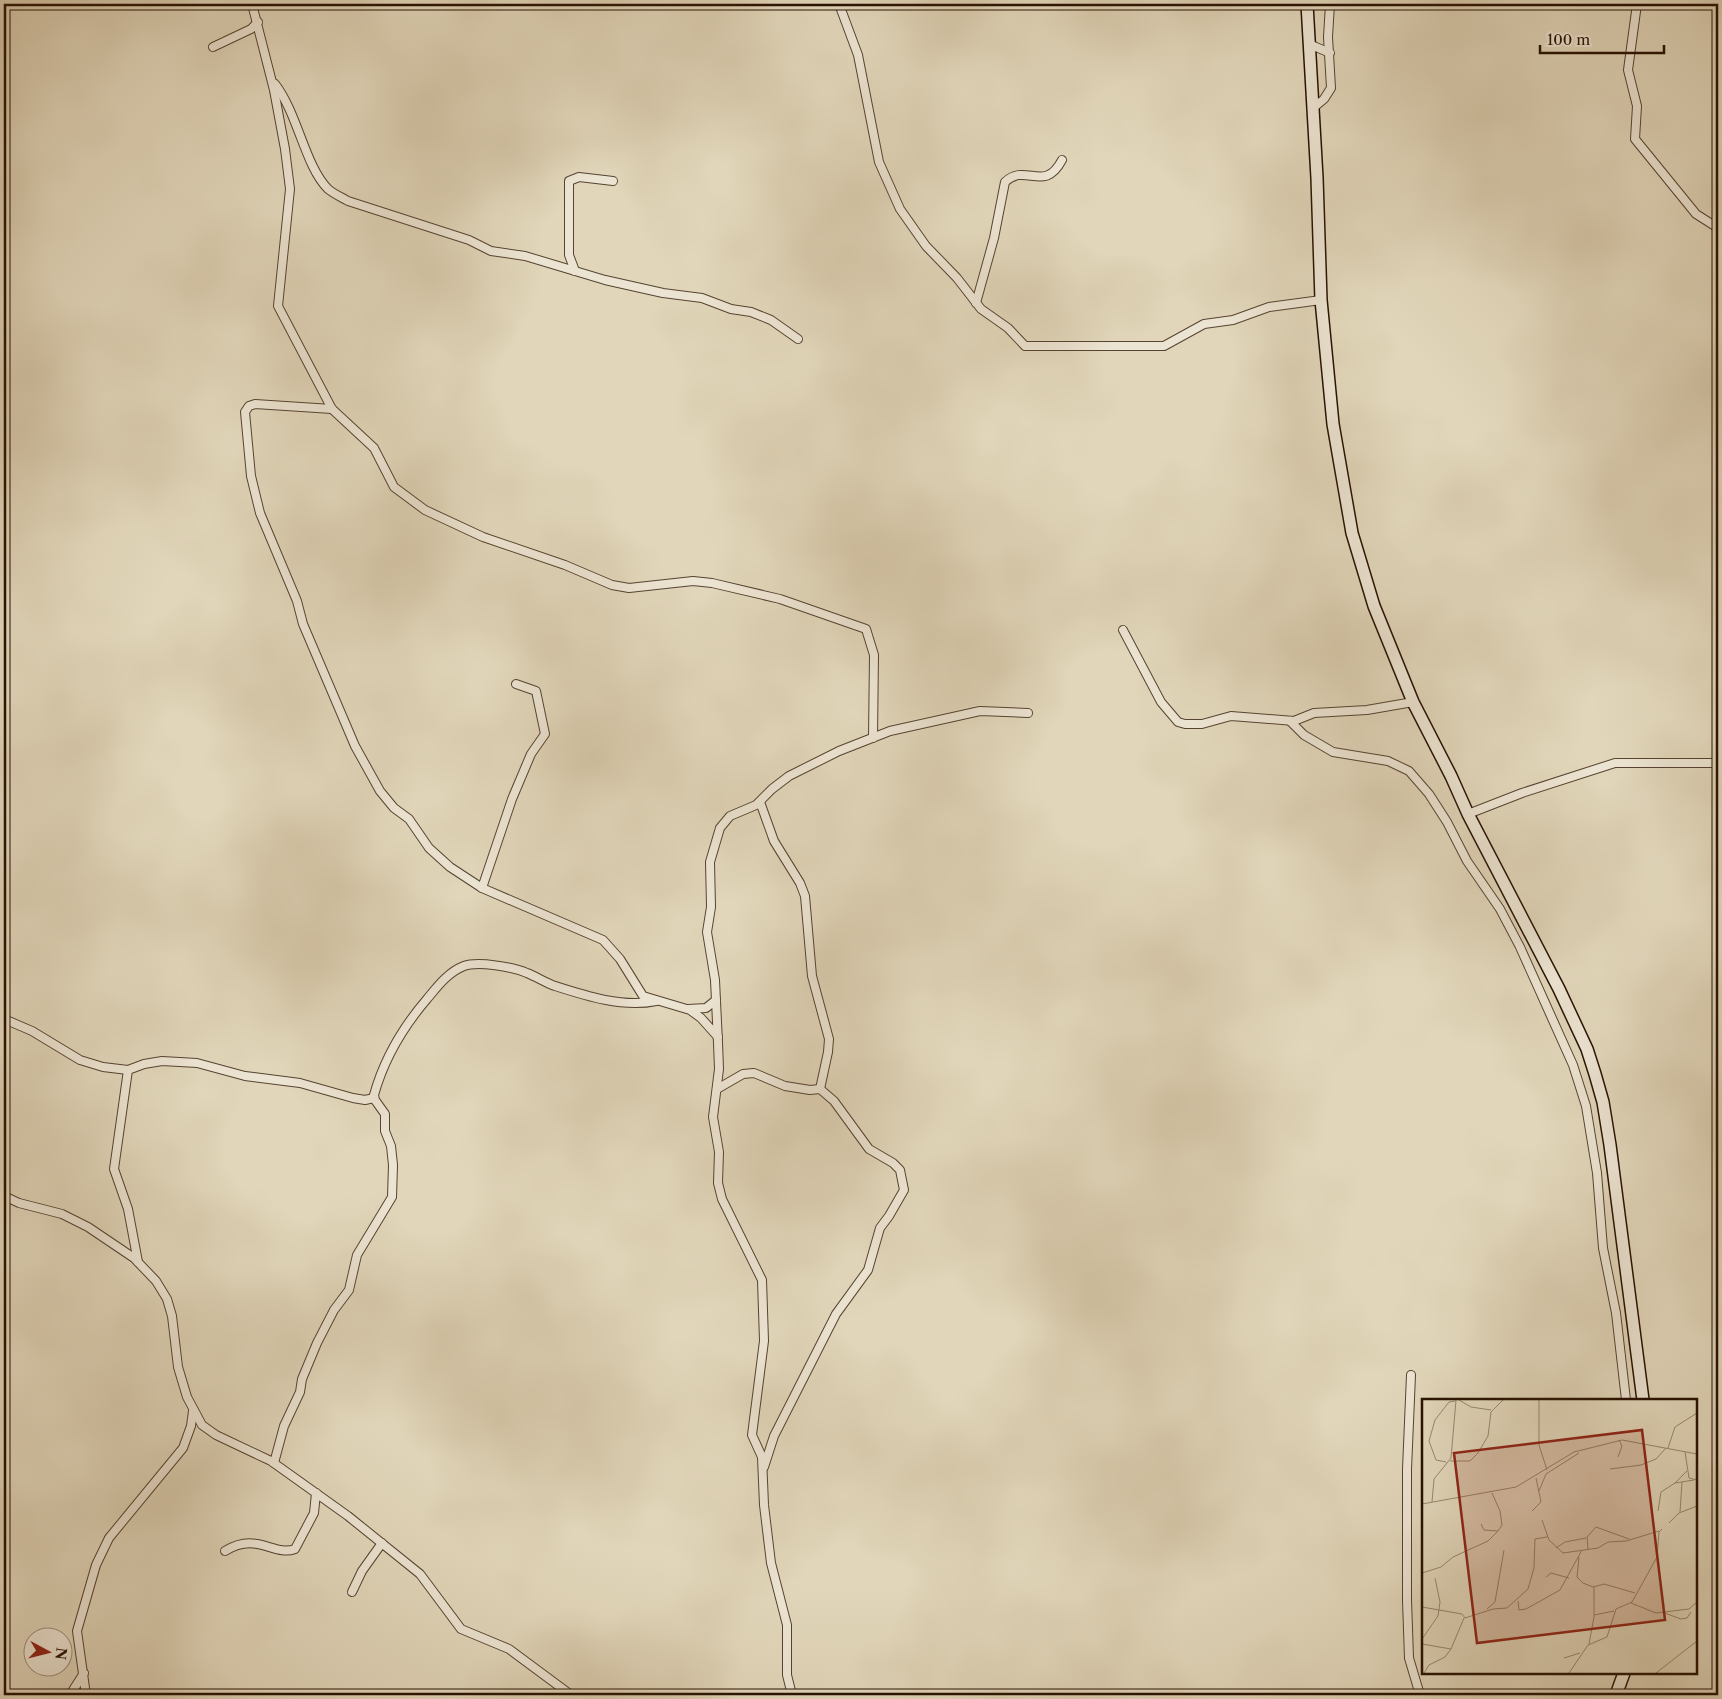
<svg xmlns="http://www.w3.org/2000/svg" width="1722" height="1699" viewBox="0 0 1722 1699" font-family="'Libre Caslon Text',serif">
	<rect width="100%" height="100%" fill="#e1d6ba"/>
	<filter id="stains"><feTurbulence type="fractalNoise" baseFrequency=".004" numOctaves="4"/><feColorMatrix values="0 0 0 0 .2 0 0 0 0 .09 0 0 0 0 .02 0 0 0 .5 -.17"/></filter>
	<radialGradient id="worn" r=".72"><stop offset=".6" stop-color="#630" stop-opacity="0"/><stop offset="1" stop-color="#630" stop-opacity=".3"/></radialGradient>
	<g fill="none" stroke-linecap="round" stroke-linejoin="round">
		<defs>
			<g id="street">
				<polyline points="252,4 274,90 285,149 290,189 278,306 332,409 374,448 394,487 425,510 483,537 565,565 612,585 629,588 693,581 712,583 780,599 866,629 874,655 873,738"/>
				<polyline points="839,4 858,55 879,162 900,209 926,246 957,278 981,309 1008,328 1025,346 1164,346 1204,324 1233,320 1269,307 1321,300"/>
				<polyline points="1637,4 1628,70 1637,106 1635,139 1696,214 1718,228"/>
				<polyline points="1309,44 1330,53"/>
				<polyline points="213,47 251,29 258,22"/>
				<path d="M275,84C298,114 305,166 328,189C334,194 341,197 348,201L469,240L491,251L525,256L605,280L663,293L702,298L731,309L751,312L771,320L798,339"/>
				<polyline points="1312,109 1324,99 1331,88 1328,37 1330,4"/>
				<polyline points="575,271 569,255 569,181 579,177 613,181"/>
				<path d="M976,303L994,238L1005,182C1026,162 1044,194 1062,160"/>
				<polyline points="332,409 255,404 249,406 245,412 251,476 260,513 297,601 303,624 355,746 380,791 394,808 409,819 429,848 450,867 482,888 603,940 620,959 643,996 690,1010 701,1018 718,1037"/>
				<polyline points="1123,630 1161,702 1178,722 1185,724 1202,724 1231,716 1294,721 1314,713 1367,710 1413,702"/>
				<polyline points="1290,721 1304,735 1333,752 1388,761 1409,771 1429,794 1447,822 1467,861 1500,909 1520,947 1573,1065 1586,1106 1597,1173 1603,1248 1616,1313 1626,1400"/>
				<polyline points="760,802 774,841 800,883 805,896 812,976 829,1039 828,1052 820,1089"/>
				<polyline points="1468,814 1522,793 1615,763 1718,763"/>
				<polyline points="482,888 512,799 531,754 545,734 536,691 516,684"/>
				<polyline points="688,1009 706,1008 716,1000"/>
				<polyline points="4,1019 32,1031 80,1060 103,1067 128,1070 144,1064 162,1061 197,1063 245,1076 300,1083 353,1098 365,1100 374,1098"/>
				<polyline points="128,1070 114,1169 128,1209 138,1262"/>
				<polyline points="717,1089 743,1074 754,1073 785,1086 810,1090 820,1089 834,1101 869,1149 893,1163 900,1170 904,1190 889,1216 880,1228 868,1270 836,1314 774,1436 764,1467"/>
				<polyline points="4,1196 19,1203 62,1214 88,1227 134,1258 156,1281 167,1299 172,1316 178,1367 187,1397 202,1425 216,1435 271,1461 348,1516 420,1574 461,1629 509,1649 571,1695"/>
				<polyline points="1411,1375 1407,1469 1407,1600 1409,1658 1420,1695"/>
				<path d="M274,1463L284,1426L300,1392L302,1379L317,1343L334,1310L349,1290L357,1255L392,1197L393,1165L391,1146L385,1131V1114L375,1100L374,1095C384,1059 403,1027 427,999C437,987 448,972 464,966C478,961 513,967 527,973C537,977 546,983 555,986C586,996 623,1008 656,1001"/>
				<path d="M225,1551C257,1531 274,1557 295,1549L314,1513L316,1493"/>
				<polyline points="352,1592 362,1571 382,1543"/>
				<polyline points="70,1695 84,1673"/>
				<polyline points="86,1695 77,1631 96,1565 109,1538 183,1448 191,1426 193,1411"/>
				<polyline points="792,1695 787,1675 787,1625 771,1563 764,1505 762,1457 752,1435 764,1341 762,1280 722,1199 718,1183 719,1152 713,1117 719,1069 718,1043 715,980 707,932 711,907 710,862 720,828 730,816 756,805 772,789 789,776 839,751 890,731 980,711 1028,713"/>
			</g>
			<g id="secondary">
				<polyline points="1307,4 1317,178 1321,300 1333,424 1352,533 1374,606 1413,702 1451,776 1468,814 1559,989 1587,1049 1595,1074 1603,1102 1610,1145 1643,1400"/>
				<polyline points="1616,1695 1624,1673"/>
			</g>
		</defs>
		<!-- street casing -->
		<use href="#street" stroke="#564331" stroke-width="10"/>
		<!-- secondary casing -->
		<use href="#secondary" stroke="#281203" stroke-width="14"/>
		<!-- street -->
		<use href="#street" stroke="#ece4d2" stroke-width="8"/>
		<!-- secondary -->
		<use href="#secondary" stroke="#ece4d2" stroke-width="11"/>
	</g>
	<!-- overview -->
	<g transform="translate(1422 1399)">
		<rect width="275" height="275" fill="#e1d6ba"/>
		<path fill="none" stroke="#978871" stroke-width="1" d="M37,1L49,8L69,11M117,1V46L125,71M246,49L253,28L275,14M263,53L267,79L275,81M196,58L200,47L197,41M28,62H48L56,54L66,37L69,13L81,1M24,63L14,61L7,42L13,21L27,3L33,2M188,70L219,66L234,60L244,49M253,84L265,72M117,92L124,75L157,54M10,103L12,80L29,59L34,1M0,105L94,88L152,53L200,41L275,55M110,112L119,103L114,79M236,112L239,93L253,84L272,81M258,113L260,83M120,121L127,141L141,154L176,149L186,143L204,142L237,132M247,124L257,114L275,107M59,125L62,131L76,132M134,149L143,143L164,139M166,150L165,138L174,128L207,140M157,158L155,178L161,184L171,188L182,185L213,194M0,174L19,168L31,158L66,142L76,132L80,126L78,112L70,94M124,178L129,174L147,179M96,202L97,211L104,210L138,191L160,151M209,204L234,214L267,210L275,203M0,208L40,215L43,219L71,210L85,209L106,190L112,169L113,140L125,138M65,210L73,203L82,151M240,213L259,220L265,219L269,213M172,216L192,212M0,240L16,217L18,203L13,179M0,245L29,250L23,258L7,266L2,274M167,245L172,218V188M29,250L42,219M142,259L158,254M147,274L166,246L185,238L194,210L210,203L235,158L237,133L240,130M234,274L275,242"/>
		<path fill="#8f2418" fill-opacity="0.15" stroke="#8f2418" stroke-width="2.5" d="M220,31L243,221L55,244L32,54Z"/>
		<rect width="275" height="275" fill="none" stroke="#281203" stroke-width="2.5"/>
	</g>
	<!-- margin -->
	<rect width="1722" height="1699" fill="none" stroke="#e1d6ba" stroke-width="20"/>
	<rect x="5" y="5" width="1712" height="1689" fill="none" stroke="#281203" stroke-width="2.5"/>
	<rect x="10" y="10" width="1702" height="1679" fill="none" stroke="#281203"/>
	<!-- north arrow -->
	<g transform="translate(48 1652) rotate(97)"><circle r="24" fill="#ece4d2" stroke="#9e907f"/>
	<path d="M0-4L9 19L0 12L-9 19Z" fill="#8f2418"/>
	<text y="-8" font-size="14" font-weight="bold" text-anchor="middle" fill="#281203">N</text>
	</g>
	<!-- scale -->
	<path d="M1540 45v8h124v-8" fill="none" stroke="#281203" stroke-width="2.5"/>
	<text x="1547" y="45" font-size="15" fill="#281203" stroke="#ece4d2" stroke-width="4" paint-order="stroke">100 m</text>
	<rect width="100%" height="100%" filter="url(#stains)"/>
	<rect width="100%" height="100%" fill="url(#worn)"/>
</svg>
